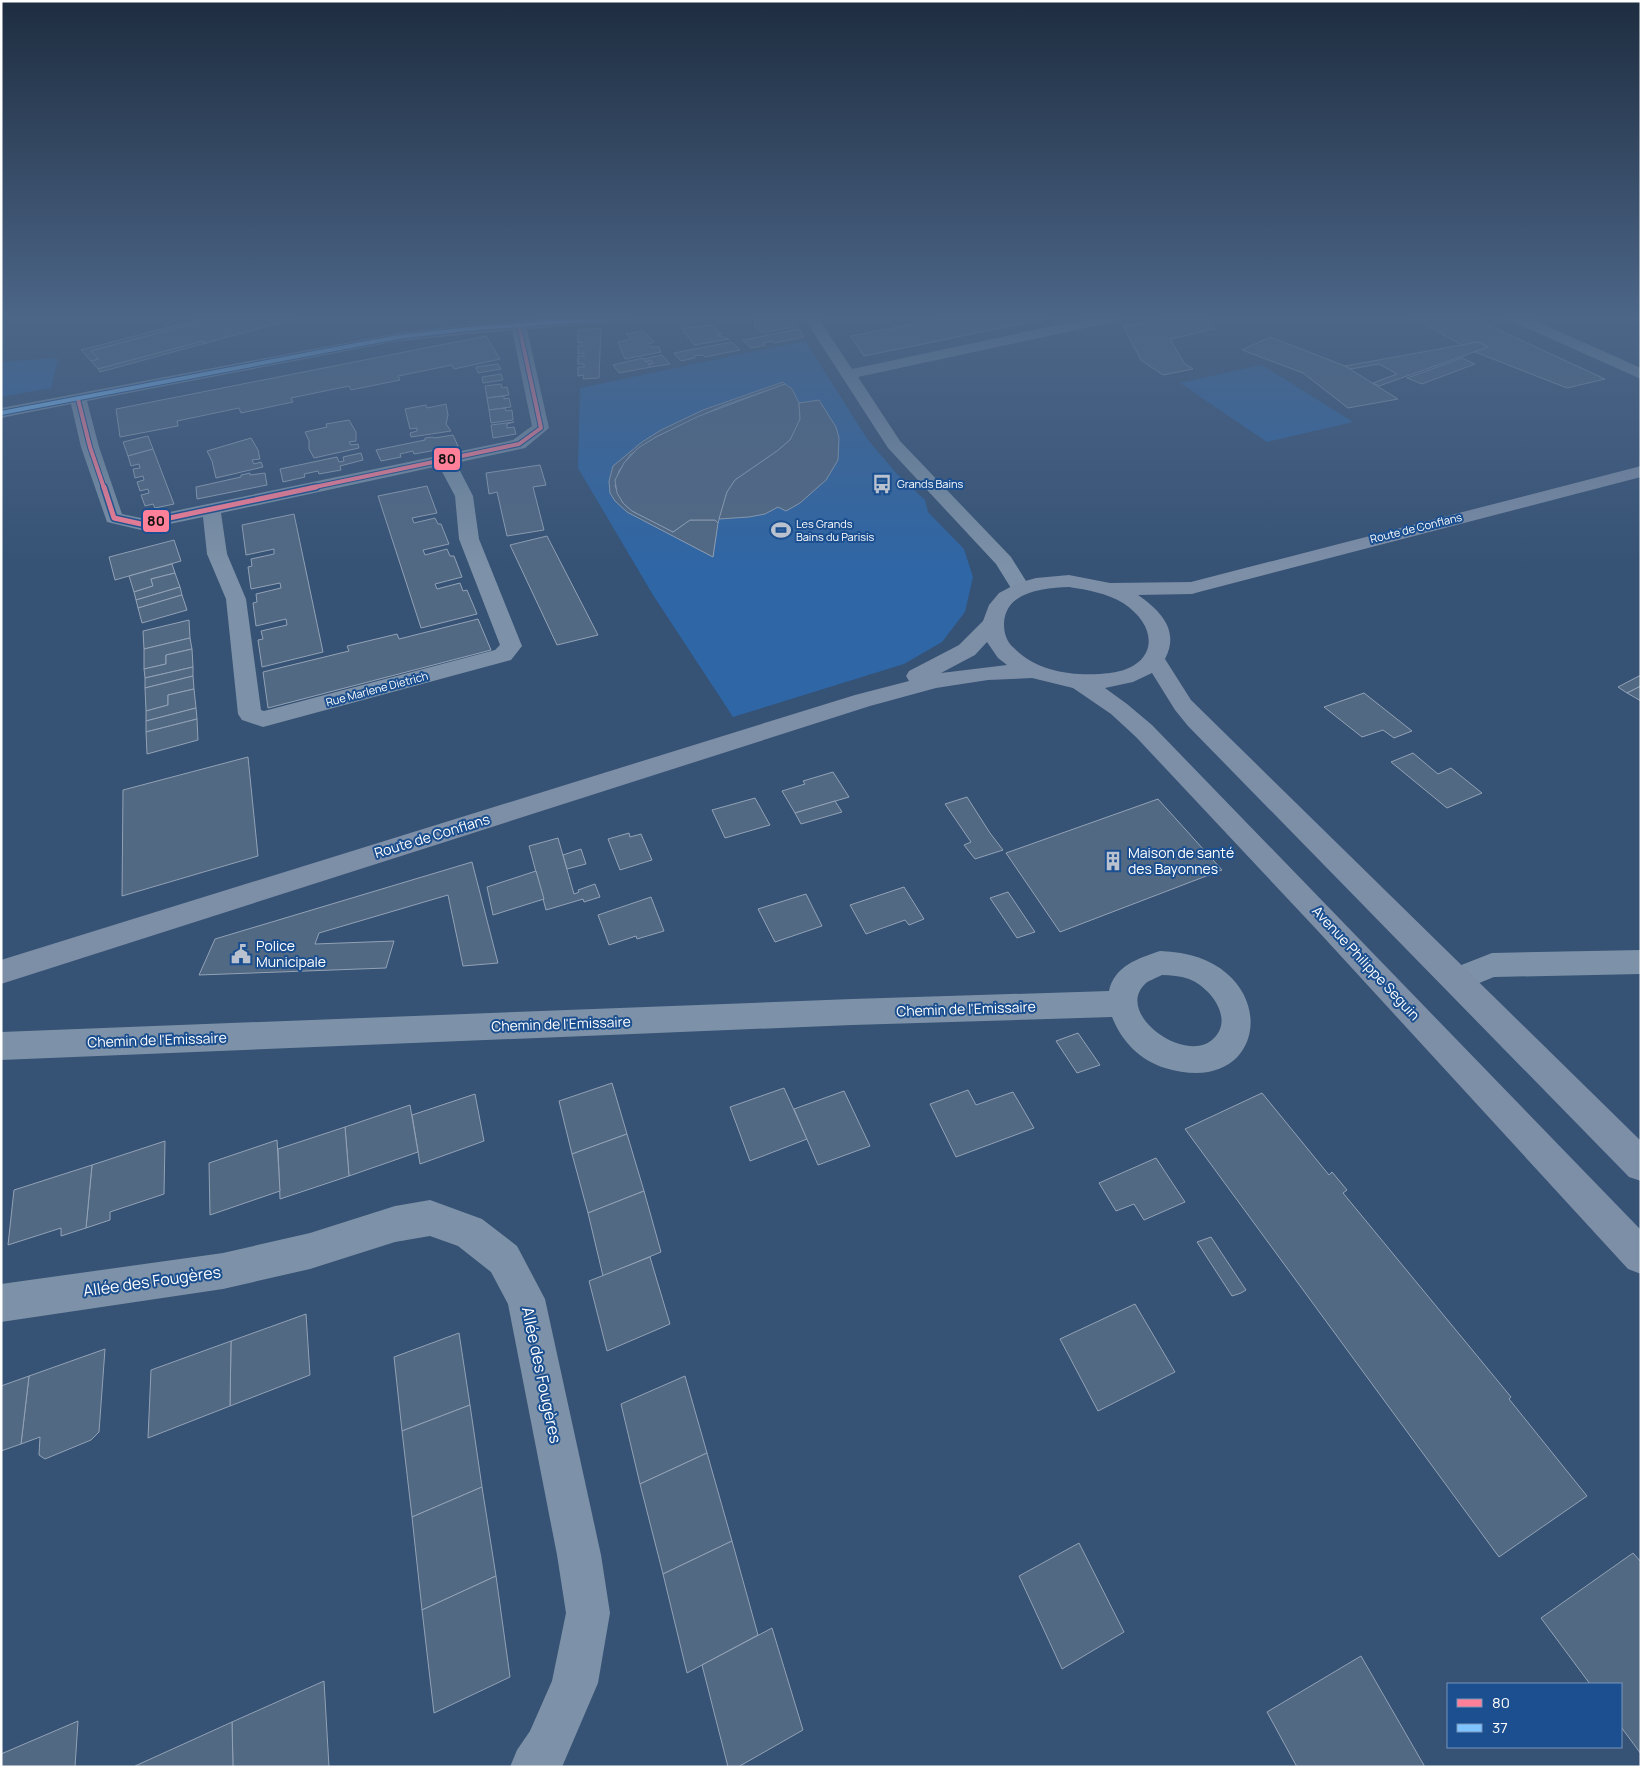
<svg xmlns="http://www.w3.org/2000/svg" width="1642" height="1768" viewBox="0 0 1642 1768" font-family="Manrope,sans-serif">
	<rect width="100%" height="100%" fill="#365274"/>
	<!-- green -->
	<g fill="#2f66a5">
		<polygon points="805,341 868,440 897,474 925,500 928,512 964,549 973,577 965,612 942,642 904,664 733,717 653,595 578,468 580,388"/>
		<polygon points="58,358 51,388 1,397 1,362"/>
		<polygon points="1262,365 1353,422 1267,442 1180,383"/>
	</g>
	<!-- building -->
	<g fill="#526984" stroke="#92a2b6">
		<polygon points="204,318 215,318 91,351 99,359 91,361 81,350"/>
		<polygon points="215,318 264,318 278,323 206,343 203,341 98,369 91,361 99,359 91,351"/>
		<polygon points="264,318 297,318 278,323"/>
		<polygon points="753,318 793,318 797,326 762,333 755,326"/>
		<polygon points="945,318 1043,318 1045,319 864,356 851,336"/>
		<polygon points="1203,318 1215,329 1170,339 1184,363 1193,369 1163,375 1141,360 1123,326 1175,318"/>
		<polygon points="1414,318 1473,318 1605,379 1567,388 1475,352 1488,347 1478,342 1462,345"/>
		<polygon points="711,325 722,334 717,335 729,339 695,345 681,329"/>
		<polygon points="601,328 599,378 583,379 584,375 578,376 578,367 584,367 584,364 578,364 578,356 584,356 584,353 578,354 578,346 582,345 582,342 578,343 578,330"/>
		<polygon points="799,329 804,337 774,343 772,341 763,343 765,345 751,348 743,340"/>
		<polygon points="643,331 654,342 647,344 651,347 659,347 661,352 625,359 618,342 631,339 626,334"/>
		<polygon points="486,336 500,359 454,369 452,365 398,376 400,380 351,390 349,386 291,398 293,402 241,413 239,408 177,421 178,426 120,437 116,409"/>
		<polygon points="1270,337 1345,366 1398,399 1348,408 1303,373 1242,350"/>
		<polygon points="203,341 206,343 100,372 98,369"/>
		<polygon points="732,342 740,350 705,357 703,355 694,356 695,358 681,361 674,353"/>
		<polygon points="1478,342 1488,347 1379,386 1373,383 1397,374 1379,364 1351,369 1345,366"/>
		<polygon points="662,355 670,364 651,367 648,364 653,363 651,360 646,362 644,359"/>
		<polygon points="643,358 646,362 651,360 653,363 648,364 651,367 619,373 613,365"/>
		<polygon points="1462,358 1475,364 1422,384 1407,378"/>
		<polygon points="498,364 501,369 478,373 476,367"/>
		<polygon points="501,374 503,380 483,383 482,377"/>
		<polygon points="783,382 785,384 722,406 656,437 630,455 619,471 615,486 623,503 632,511 666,528 673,532 690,520 715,520 718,523 713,557 627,512 615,501 610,493 609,481 613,466 642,442 661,430 703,410"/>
		<polygon points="501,384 502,388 507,387 509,395 487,398 485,386"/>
		<polygon points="785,384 792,389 799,403 800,419 796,430 790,440 777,451 735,480 727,492 718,523 715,520 690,520 673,532 632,511 623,503 617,493 615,480 624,463 638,448 656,437 699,416"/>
		<polygon points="504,396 504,399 509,398 511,407 489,410 487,398"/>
		<polygon points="819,400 836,427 839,438 838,460 826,480 800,503 786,511 778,507 765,514 749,517 719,519 727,492 735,480 777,451 790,440 800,419 799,403"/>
		<polygon points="446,404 448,415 446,424 451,431 411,437 410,433 417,431 417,428 410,429 405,409 426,405 427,408"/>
		<polygon points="505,408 506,411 512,410 513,420 491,423 489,410"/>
		<polygon points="349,420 356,432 356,441 349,442 351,445 358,444 359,448 314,458 309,449 309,441 305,432 327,427 326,424"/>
		<polygon points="514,422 507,424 507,428 514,427 516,434 493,438 491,425"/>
		<polygon points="453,435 458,446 414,454 413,451 400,454 401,457 381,461 376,450 425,440 425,438 433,437 434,438"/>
		<polygon points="148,436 153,449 128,456 123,442"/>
		<polygon points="251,438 258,450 260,459 252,460 254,464 261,462 263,467 216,478 212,461 207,451"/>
		<polygon points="153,449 174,504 155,508 153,504 145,506 141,495 149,493 148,489 140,491 137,482 144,480 143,476 135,478 133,469 140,468 139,464 131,466 128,456"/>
		<polygon points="361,453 363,460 340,466 341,470 319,474 318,471 304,474 305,477 283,482 280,469 337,457 339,462 344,461 343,457"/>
		<polygon points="540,465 546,485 533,487 544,530 507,536 497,492 489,494 486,473"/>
		<polygon points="250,473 250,475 265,473 267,485 197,499 196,487 241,477 241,475"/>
		<polygon points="427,486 437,513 412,518 414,523 435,518 438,524 441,524 449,544 423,550 425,555 447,549 450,556 454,556 462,577 435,584 437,589 460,583 463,591 467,590 477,614 421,628 378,496"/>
		<polygon points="294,514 323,652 262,667 258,640 263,639 261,631 287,625 286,619 256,626 253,603 257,602 256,594 281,588 280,583 251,589 248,567 252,566 251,559 274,554 274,549 246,555 242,525"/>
		<polygon points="547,536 598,635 557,645 510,545"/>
		<polygon points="174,540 181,561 115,580 109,557"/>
		<polygon points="172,564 175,573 151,579 153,586 134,592 129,576"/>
		<polygon points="175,573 180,587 136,600 134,592 153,586 151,579"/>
		<polygon points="180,587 182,595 138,608 136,600"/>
		<polygon points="182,595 187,610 142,623 138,608"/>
		<polygon points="478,619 491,650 268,708 263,672 349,651 347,646 397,634 399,639"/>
		<polygon points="189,620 190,638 144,649 143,631"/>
		<polygon points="190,638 192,649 166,655 166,664 144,669 144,649"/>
		<polygon points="192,649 193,667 145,678 144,669 166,664 166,655"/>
		<polygon points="193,667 193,676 145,688 145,678"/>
		<polygon points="1641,675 1641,686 1627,693 1618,687"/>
		<polygon points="193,676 194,689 168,695 168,705 146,711 145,688"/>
		<polygon points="1641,686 1641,701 1627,693"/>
		<polygon points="194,689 196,708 146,721 146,711 168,705 168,695"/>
		<polygon points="1364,693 1412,731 1394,738 1383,730 1362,737 1324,707"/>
		<polygon points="196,708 197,719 146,732 146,721"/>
		<polygon points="197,719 198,740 147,754 146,732"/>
		<polygon points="1413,753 1438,774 1451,768 1482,793 1447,808 1391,762"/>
		<polygon points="248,757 258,856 122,896 123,790"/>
		<polygon points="833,772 849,797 795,813 782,791 805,784 803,781"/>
		<polygon points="967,797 990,833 1003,850 975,859 964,845 971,842 945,804"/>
		<polygon points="755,798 770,825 725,838 712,810"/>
		<polygon points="1158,799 1222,870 1060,932 1006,853"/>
		<polygon points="835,801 842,812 801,824 795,813"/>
		<polygon points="629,833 630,837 641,834 652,860 620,870 608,839"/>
		<polygon points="558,838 574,894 579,892 578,890 595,884 600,897 584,902 583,899 546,910 529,846"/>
		<polygon points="581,849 586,864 567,869 563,855"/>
		<polygon points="472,862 498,963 463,966 448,895 319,933 315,944 394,941 386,968 199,975 215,939"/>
		<polygon points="536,871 544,899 493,915 487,887"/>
		<polygon points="904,887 924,919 909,925 905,920 866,934 850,905"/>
		<polygon points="1008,892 1035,932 1017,938 990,898"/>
		<polygon points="806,894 822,926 775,942 758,909"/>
		<polygon points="651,897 664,931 637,939 636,936 609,945 598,915"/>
		<polygon points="1078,1033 1100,1065 1077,1073 1056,1041"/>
		<polygon points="612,1083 627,1134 572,1154 559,1101"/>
		<polygon points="784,1088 807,1139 750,1161 730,1107"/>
		<polygon points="968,1090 976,1105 1013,1092 1034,1128 956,1157 930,1104"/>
		<polygon points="844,1091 870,1146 818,1165 794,1109"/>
		<polygon points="1262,1093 1329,1175 1332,1172 1347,1190 1343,1193 1511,1397 1509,1399 1587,1496 1499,1557 1185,1129"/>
		<polygon points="475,1094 484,1141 420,1164 412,1115"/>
		<polygon points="410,1105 418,1152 349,1176 345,1127"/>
		<polygon points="345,1127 349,1176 280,1199 278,1149"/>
		<polygon points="627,1134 644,1191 588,1213 572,1154"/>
		<polygon points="277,1140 280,1191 210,1215 209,1163"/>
		<polygon points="165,1141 164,1194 110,1212 110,1220 86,1228 92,1165"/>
		<polygon points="1156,1158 1185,1202 1144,1220 1134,1204 1116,1211 1099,1183"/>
		<polygon points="92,1165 86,1228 61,1236 61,1228 8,1245 14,1190"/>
		<polygon points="644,1191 661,1252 603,1276 588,1213"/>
		<polygon points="1211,1237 1246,1290 1241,1293 1232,1296 1197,1242"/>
		<polygon points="650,1257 670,1324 607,1351 589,1281"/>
		<polygon points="1135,1304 1175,1372 1098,1411 1060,1339"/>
		<polygon points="306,1314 310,1375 230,1406 231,1341"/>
		<polygon points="459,1333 470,1405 402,1431 394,1357"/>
		<polygon points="231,1341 230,1406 148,1438 151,1370"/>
		<polygon points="105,1349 99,1432 91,1440 45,1459 39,1455 40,1437 21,1444 29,1376"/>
		<polygon points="29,1376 21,1444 1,1451 1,1386"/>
		<polygon points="685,1376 707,1453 640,1484 621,1404"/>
		<polygon points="470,1405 482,1487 412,1517 402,1431"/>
		<polygon points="707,1453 732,1541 663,1574 640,1484"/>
		<polygon points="482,1487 496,1576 422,1610 412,1517"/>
		<polygon points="732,1541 758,1635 687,1673 663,1574"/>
		<polygon points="1079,1543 1124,1632 1062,1669 1019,1576"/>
		<polygon points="1633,1553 1641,1562 1641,1754 1621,1727 1621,1684 1590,1684 1541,1618"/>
		<polygon points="496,1576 510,1677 434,1713 422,1610"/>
		<polygon points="772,1628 803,1730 738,1767 728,1767 702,1665"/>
		<polygon points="1361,1656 1425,1767 1297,1767 1267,1712"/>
		<polygon points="324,1681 329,1767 233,1767 232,1722"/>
		<polygon points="78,1721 75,1767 1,1767 1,1754"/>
		<polygon points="232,1722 233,1767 135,1767 135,1766"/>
	</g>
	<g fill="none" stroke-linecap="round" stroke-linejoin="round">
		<!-- minor -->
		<g fill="#7d92a8" fill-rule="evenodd">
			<path d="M554,318H625L618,322L527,329L549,428L525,448L456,463L473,496L479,539L522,646L511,660L263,727L242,720L238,714L226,599L207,554L203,517L141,530L107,522L81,447L71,404L1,418V408L398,333L478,324ZM512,330L532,426L513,440L141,518L122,514L99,447L87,401L398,341ZM439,466L455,496L459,539L500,645L495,650L264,711L261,710L246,599L227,554L221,513Z"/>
			<polygon points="804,318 818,318 852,369 1090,318 1120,318 1113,322 858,377 900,441 1011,557 1031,589 1028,593 1021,595 1014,593 996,564 888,448"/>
			<polygon points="1509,318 1529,318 1641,368 1641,379 1511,321"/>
			<polygon points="1641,950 1641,974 1494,977 1457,992 1446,989 1442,980 1446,971 1492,953"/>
			<path d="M1160,951C1285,954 1275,1102 1165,1068C1140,1060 1122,1042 1112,1017L852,1025L1,1060V1032L852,999L1109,991C1114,966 1139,958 1160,951ZM1162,975C1171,975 1180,976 1189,979C1210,987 1235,1019 1213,1039C1186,1065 1114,1014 1145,984C1149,980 1157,978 1162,975Z"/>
			<polygon points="430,1200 482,1219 517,1246 545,1299 601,1555 610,1613 598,1683 562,1767 510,1767 517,1750 530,1731 552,1681 566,1613 557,1555 508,1304 491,1272 458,1246 430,1236 395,1242 310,1269 223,1289 1,1322 1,1284 223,1253 310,1233 395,1206"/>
		</g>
		<!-- major -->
		<path fill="#7d8ea7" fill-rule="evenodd" d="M1641,466V477L1199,592L1192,594L1138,595C1161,611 1180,631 1165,659L1191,700L1641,1141V1181L1629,1177L1188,726L1175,710L1152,673L1133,682L1105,688L1127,704L1152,725L1641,1230V1274L1628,1269L1317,930L1136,737L1111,714L1073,688L1032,678L988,680L936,688L870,706L1,984V960L855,695L909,681L906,676L909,671L959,645L983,621L989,605L999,593L1018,583L1036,578L1069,575L1110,583L1191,582ZM1069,587C1088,590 1106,593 1123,603C1161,628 1157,667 1110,673C1078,677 1038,673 1014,648C1007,642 1004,634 1004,624C1005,591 1044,588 1069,587ZM987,642L998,658L1007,665L941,673L975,655Z"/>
		<defs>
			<g id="bus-1-far1">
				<polyline points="78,399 90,447 104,488"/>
				<polyline points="310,488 519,444 541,428 519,326"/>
			</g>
			<polyline id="bus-1" points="104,487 114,518 141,524 316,487"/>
			<polyline id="bus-2" points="1,413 398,337 478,328 618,318"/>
		</defs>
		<!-- bus-1-far1 casing -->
		<use href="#bus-1-far1" stroke="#1b4f8f" stroke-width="6"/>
		<!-- bus-1 casing -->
		<use href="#bus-1" stroke="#1b4f8f" stroke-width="8"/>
		<!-- bus-2 casing -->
		<use href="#bus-2" stroke="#1b4f8f" stroke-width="6"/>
		<!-- bus-1-far1 -->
		<use href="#bus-1-far1" stroke="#ff8098" stroke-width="4"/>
		<!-- bus-1 -->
		<use href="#bus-1" stroke="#ff8098" stroke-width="5"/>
		<!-- bus-2 -->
		<use href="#bus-2" stroke="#80c4ff" stroke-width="4"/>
	</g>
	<!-- sky -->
	<linearGradient id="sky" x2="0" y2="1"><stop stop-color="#1e2d40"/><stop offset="0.56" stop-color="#4c6688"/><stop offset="1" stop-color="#4c6688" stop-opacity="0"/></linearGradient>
	<rect width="1642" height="566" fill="url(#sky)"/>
	<!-- icons -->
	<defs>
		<symbol id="bus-bare" viewBox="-9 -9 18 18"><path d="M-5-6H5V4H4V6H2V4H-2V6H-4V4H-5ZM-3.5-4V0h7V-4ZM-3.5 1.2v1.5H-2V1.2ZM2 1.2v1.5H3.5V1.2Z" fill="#b9c2ce" stroke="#1b4f8f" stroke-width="2.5" paint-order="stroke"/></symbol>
		<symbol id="stadium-bare" viewBox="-9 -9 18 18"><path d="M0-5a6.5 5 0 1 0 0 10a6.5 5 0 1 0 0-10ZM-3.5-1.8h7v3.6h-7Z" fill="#b9c2ce" stroke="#1b4f8f" stroke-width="2.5" paint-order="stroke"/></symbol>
		<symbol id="building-bare" viewBox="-9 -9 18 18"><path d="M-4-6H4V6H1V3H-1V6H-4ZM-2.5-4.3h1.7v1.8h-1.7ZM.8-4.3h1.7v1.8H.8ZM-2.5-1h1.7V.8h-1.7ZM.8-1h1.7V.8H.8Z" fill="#b9c2ce" stroke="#1b4f8f" stroke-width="2.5" paint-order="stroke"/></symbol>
		<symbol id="civic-bare" viewBox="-9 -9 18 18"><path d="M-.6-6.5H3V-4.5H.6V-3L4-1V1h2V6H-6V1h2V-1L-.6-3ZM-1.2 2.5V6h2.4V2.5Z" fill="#b9c2ce" stroke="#1b4f8f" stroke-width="2.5" paint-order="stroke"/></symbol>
	</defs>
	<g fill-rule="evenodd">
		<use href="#bus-bare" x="868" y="470" width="28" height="28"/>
		<use href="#stadium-bare" x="767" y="516" width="28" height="28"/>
		<use href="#building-bare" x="1099" y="847" width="28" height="28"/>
		<use href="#civic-bare" x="227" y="940" width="28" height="28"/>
	</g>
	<g text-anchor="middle" stroke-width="4" stroke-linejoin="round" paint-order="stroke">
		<!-- far-poi labels -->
		<g font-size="11" fill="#fff" stroke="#1b4f8f" text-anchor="start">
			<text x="897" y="488">Grands Bains</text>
			<text x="796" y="528">Les Grands<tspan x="796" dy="13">Bains du Parisis</tspan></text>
		</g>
		<!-- far-street labels -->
		<g font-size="11" fill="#fff" stroke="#1b4f8f">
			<text transform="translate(1416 528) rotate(-14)" y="4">Route de Conflans</text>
			<text transform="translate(377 689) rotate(-15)" y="4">Rue Marlene Dietrich</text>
		</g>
		<!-- street labels -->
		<g font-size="14" fill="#fff" stroke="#1b4f8f">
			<text transform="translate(432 836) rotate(-17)" y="5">Route de Conflans</text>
			<text transform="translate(1366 963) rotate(47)" y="5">Avenue Philippe Seguin</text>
			<text transform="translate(966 1009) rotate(-2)" y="5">Chemin de l'Emissaire</text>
			<text transform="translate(561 1024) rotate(-2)" y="5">Chemin de l'Emissaire</text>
			<text transform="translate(157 1040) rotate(-2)" y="5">Chemin de l'Emissaire</text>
		</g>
		<!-- poi labels -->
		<g font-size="14" fill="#fff" stroke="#1b4f8f" text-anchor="start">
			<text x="1128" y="858">Maison de santé<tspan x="1128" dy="16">des Bayonnes</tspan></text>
			<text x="256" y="951">Police<tspan x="256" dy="16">Municipale</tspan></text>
		</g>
		<!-- near-street labels -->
		<g font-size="16" fill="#fff" stroke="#1b4f8f">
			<text transform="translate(152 1281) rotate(-8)" y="6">Allée des Fougères</text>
			<text transform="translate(542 1375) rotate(78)" y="6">Allée des Fougères</text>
		</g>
	</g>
	<g stroke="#1b4f8f" stroke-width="2">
		<rect x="433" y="447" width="28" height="24" rx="5" fill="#ff8098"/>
		<rect x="142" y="509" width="28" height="24" rx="5" fill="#ff8098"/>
	</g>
	<g font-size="14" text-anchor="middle" font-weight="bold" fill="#111">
		<text x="447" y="464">80</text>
		<text x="156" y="526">80</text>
	</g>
	<!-- border -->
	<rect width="1642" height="1768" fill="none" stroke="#ffffff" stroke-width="5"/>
	<!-- legend -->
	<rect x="1447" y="1683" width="175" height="65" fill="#1b4f8f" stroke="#7695bc"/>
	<rect x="1457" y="1699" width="25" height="8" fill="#ff8098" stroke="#7695bc"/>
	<text x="1492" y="1708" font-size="15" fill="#ffffff">80</text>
	<rect x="1457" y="1724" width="25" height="8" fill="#80c4ff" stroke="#7695bc"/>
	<text x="1492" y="1733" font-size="15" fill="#ffffff">37</text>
</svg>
